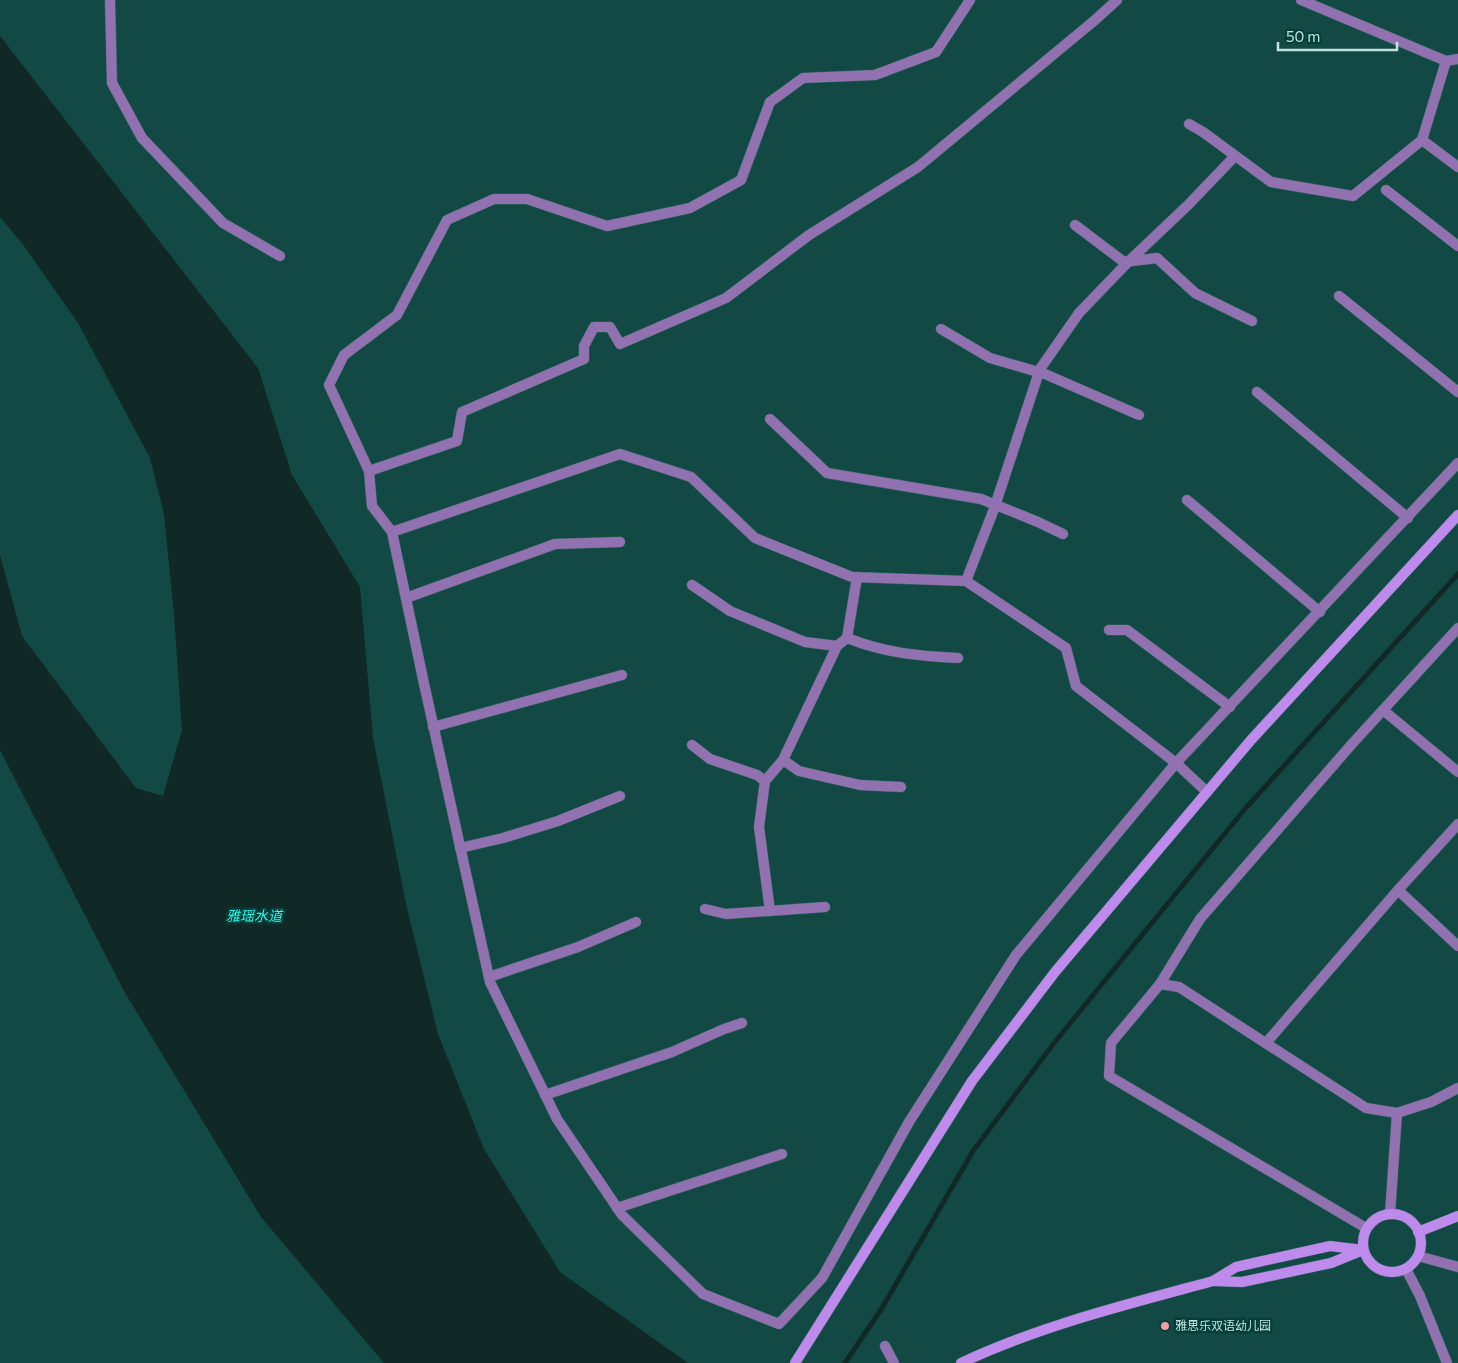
<svg xmlns="http://www.w3.org/2000/svg" width="1458" height="1363" viewBox="0 0 1458 1363" font-family="Commissioner,'Noto Sans SC',sans-serif">
	<rect width="100%" height="100%" fill="#134945"/>
	<!-- water -->
	<polygon fill="#102926" points="0,36 258,368 292,475 360,587 373,738 406,904 438,1034 484,1149 560,1272 688,1363 384,1363 261,1217 125,993 0,750 0,555 22,636 136,788 163,796 182,730 174,615 164,514 150,458 78,323 24,246 0,217"/>
	<g fill="none" stroke-linecap="round" stroke-linejoin="round">
		<!-- stream -->
		<polyline stroke="#102926" stroke-width="5" points="845,1363 882,1308 973,1151 1054,1043 1244,810 1458,574"/>
		<defs>
			<g id="street">
				<polyline points="110,0 112,83 142,138 223,223 280,256"/>
				<polyline points="970,0 936,52 875,75 803,78 770,102 741,180 690,208 607,226 527,199 494,199 447,220 397,315 344,355 329,385 369,471 372,506 392,532 423,679 490,982 557,1119 622,1215 703,1294 779,1324 822,1278 909,1122 1016,955 1176,763 1458,463"/>
				<polyline points="1301,0 1446,61"/>
				<polyline points="1458,59 1446,61 1422,140 1458,167"/>
				<polyline points="1189,124 1203,132 1271,182 1353,196 1422,140"/>
				<polyline points="1386,190 1458,246"/>
				<polyline points="1075,225 1124,262 1157,258 1195,293 1252,321"/>
				<polyline points="1339,296 1458,392"/>
				<polyline points="941,329 990,358 1045,374 1139,415"/>
				<polyline points="1257,392 1408,518"/>
				<polyline points="770,419 827,473 981,499 1038,522 1063,534"/>
				<polyline points="369,471 457,441 462,412 584,359 584,346 594,327 610,327 620,344 726,298 809,235 918,167 1095,20 1117,0"/>
				<polyline points="1187,500 1320,612"/>
				<polyline points="392,532 620,454 691,477 755,538 852,577 966,581 1066,648 1076,686 1176,763 1207,792"/>
				<polyline points="966,581 994,509 1040,369 1079,313 1129,261 1189,204 1235,156"/>
				<polyline points="692,585 730,611 805,642 837,646"/>
				<polyline points="406,598 555,544 620,542"/>
				<polyline points="1109,630 1127,630 1230,707"/>
				<path d="M847,638C885,653 918,656 958,658"/>
				<polyline points="1383,710 1458,772"/>
				<polyline points="433,727 622,675"/>
				<polyline points="692,745 710,759 757,775 765,781"/>
				<polyline points="783,760 799,771 860,785 901,787"/>
				<polyline points="460,848 503,838 558,821 620,796"/>
				<polyline points="1398,890 1458,946"/>
				<polyline points="705,909 726,914 825,907"/>
				<polyline points="770,911 759,827 765,781 783,760 837,646 847,638 857,577"/>
				<polyline points="489,977 578,947 636,922"/>
				<polyline points="1160,984 1200,919 1351,745 1458,628"/>
				<polyline points="1266,1043 1398,890 1458,824"/>
				<polyline points="545,1095 672,1052 724,1029 742,1023"/>
				<polyline points="617,1208 782,1154"/>
				<polyline points="1390,1214 1397,1113"/>
				<polyline points="1366,1228 1109,1076 1111,1043 1160,984 1179,987 1366,1108 1397,1113 1431,1102 1458,1088"/>
				<polyline points="1418,1256 1458,1267"/>
				<polyline points="1406,1269 1420,1296 1447,1363"/>
				<polyline points="885,1346 894,1363"/>
			</g>
			<g id="secondary">
				<circle cx="1392" cy="1243" r="29"/>
				<polyline points="1418,1232 1458,1216"/>
				<polygon points="1330,1246 1363,1250 1331,1263 1242,1282 1213,1281 1236,1267"/>
				<polyline points="795,1363 972,1081 1055,972 1251,740 1458,515"/>
				<path d="M961,1363C1042,1325 1128,1304 1213,1281"/>
			</g>
		</defs>
		<!-- street casing -->
		<use href="#street" stroke="#366864" stroke-width="11"/>
		<!-- secondary casing -->
		<use href="#secondary" stroke="#366864" stroke-width="11"/>
		<!-- street -->
		<use href="#street" stroke="#9171af" stroke-width="10"/>
		<!-- secondary -->
		<use href="#secondary" stroke="#be8bed" stroke-width="10"/>
	</g>
	<!-- markers -->
	<circle fill="#f39aab" stroke="#033f3a" stroke-width="2" cx="1165" cy="1326" r="5"/>
	<g text-anchor="middle" stroke-width="5" stroke-linejoin="round" paint-order="stroke">
		<!-- poi labels -->
		<g font-size="12" fill="#c2e3df" stroke="#033f3a" text-anchor="start">
			<text x="1175" y="1330">雅思乐双语幼儿园</text>
		</g>
		<!-- water labels -->
		<g font-size="14" font-style="italic" fill="#2bf9eb" stroke="#033f3a">
			<text x="254" y="921">雅瑶水道</text>
		</g>
	</g>
	<!-- scale -->
	<path d="M1278 42v8h119v-8" fill="none" stroke="#c2e3df" stroke-width="2.5"/>
	<text x="1286" y="42" font-size="15" fill="#c2e3df" stroke="#033f3a" stroke-width="4" paint-order="stroke">50 m</text>
</svg>
